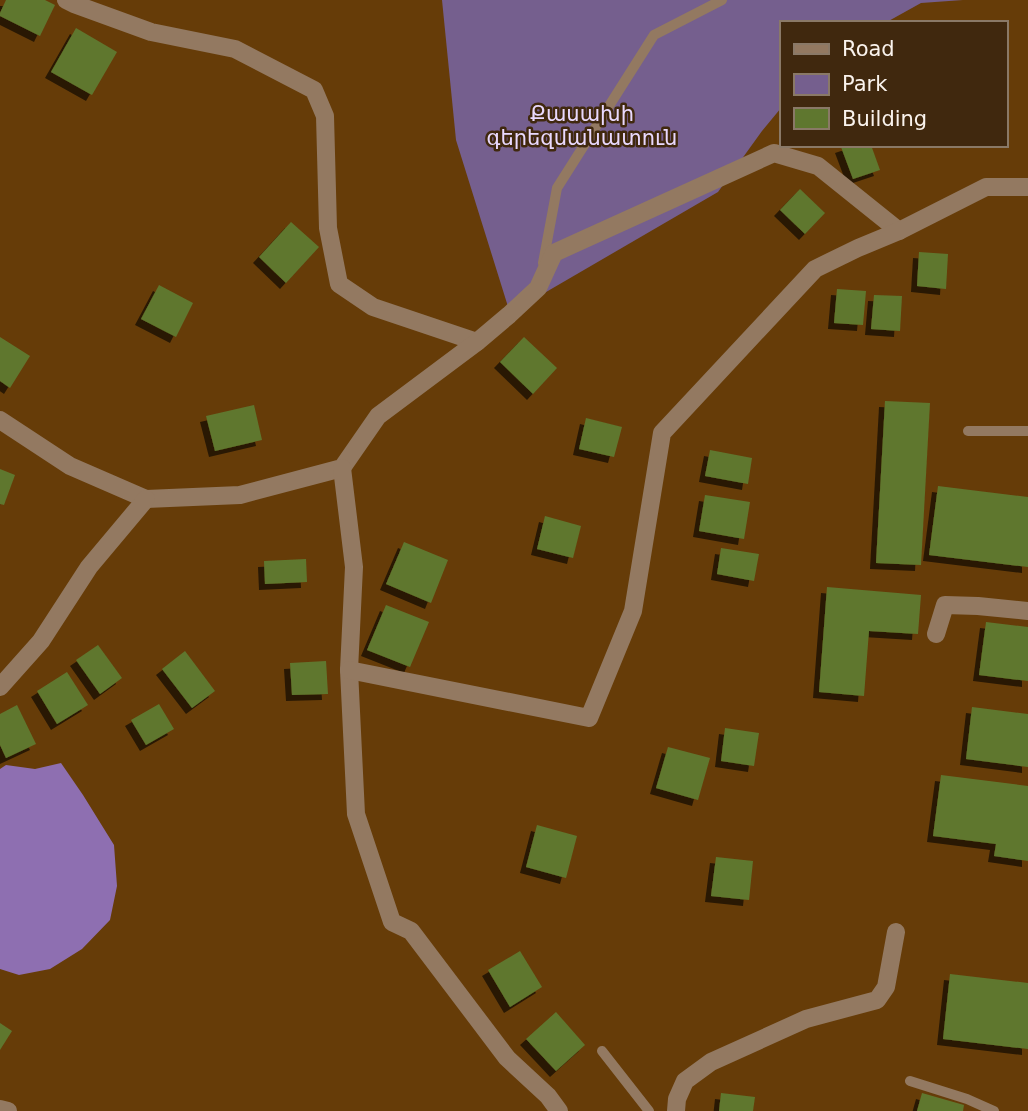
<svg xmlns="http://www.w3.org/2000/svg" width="1028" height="1111" viewBox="0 0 1028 1111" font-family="'DejaVu Sans','Noto Sans Armenian',sans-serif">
	<defs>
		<filter id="shadow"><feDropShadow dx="-6" dy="6" stdDeviation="0" flood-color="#0009"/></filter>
	</defs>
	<rect width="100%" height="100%" fill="#663c08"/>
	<!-- green -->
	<polygon fill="#755f8e" points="442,0 963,0 921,3 885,23 781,23 781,108 762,131 718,192 510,313 456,140"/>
	<!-- forest -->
	<polygon fill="#8e6fb1" points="61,763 83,795 114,845 117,886 110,920 82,949 50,969 19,975 0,969 0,769 6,765 35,769"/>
	<!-- building -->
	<g fill="#5f772f" filter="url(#shadow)">
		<polygon points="6,0 45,0 55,5 40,36 0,16 0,13"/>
		<polygon points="76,28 117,52 92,95 51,72"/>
		<polygon points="847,145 871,145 880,170 853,179 841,147"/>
		<polygon points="800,189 825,213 805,234 780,210"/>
		<polygon points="291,222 319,247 286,283 259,257"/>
		<polygon points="919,252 948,254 946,289 917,286"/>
		<polygon points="159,285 193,303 176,337 141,319"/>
		<polygon points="837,289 866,291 863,325 834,323"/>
		<polygon points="874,295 902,296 900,331 871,329"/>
		<polygon points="0,337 30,356 10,388 0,381"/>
		<polygon points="524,337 557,368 533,394 500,362"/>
		<polygon points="885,401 930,403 921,565 876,563"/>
		<polygon points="254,405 262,440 215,451 206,416"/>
		<polygon points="586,418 622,427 614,457 579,449"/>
		<polygon points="710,450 752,458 748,484 705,476"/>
		<polygon points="0,469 15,475 4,505 0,504"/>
		<polygon points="938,486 1028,497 1028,567 929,555"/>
		<polygon points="705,495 750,502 744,539 699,531"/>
		<polygon points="545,516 581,526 573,558 537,549"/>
		<polygon points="404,542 448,560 431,603 386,584"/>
		<polygon points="721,548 759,554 754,581 717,574"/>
		<polygon points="306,559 307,582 265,584 264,561"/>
		<polygon points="827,587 921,595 918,634 869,631 864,696 819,692"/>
		<polygon points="386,605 429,622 410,667 367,650"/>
		<polygon points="986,622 1028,627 1028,681 979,675"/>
		<polygon points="98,645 122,678 100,694 76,660"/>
		<polygon points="185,651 215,691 192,708 162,669"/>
		<polygon points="326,661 328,694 292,695 290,663"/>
		<polygon points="67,672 88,705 57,724 37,691"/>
		<polygon points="159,704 174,729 146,745 131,720"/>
		<polygon points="17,705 36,744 6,758 0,745 0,714"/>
		<polygon points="972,707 1028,714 1028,767 966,759"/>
		<polygon points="725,728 759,733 754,766 721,761"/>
		<polygon points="668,747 710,758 698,800 656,788"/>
		<polygon points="941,775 1028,786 1028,861 994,856 996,844 933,836"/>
		<polygon points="537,825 577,836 566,878 526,867"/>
		<polygon points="716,857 753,861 749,900 711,896"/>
		<polygon points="520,951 542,987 510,1007 488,970"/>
		<polygon points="950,974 1028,983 1028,1049 943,1039"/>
		<polygon points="556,1012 585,1045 556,1071 526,1039"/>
		<polygon points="0,1023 12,1031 0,1050"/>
		<polygon points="721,1093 755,1097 753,1111 719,1111"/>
		<polygon points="922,1093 964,1105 963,1111 917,1111"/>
	</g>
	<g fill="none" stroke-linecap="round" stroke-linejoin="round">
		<!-- lane -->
		<g stroke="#937961" stroke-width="10">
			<polyline points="543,263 557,188 654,35 722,0"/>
			<polyline points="968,431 1028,431"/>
			<polyline points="602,1051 649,1111"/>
			<polyline points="910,1081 967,1099 994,1111"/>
		</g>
		<!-- street -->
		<g stroke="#937961" stroke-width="18">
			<polyline points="66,0 74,4 151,32 235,49 314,90 325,116 328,228 339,284 373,307 477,342"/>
			<polyline points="0,420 70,466 146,499 240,495 342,468 378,416 477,342 509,315 538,288 554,253 774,153 818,166 899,231"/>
			<polyline points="342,468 354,567 349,670 356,814 392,922 411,931 507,1058 548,1096 559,1111"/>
			<polyline points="936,634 945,605 978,606 1028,611"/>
			<polyline points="349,670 589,718 633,611 662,433 815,269 858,248 899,231 986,187 1028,187"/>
			<polyline points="0,687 41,641 89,567 146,499"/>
			<polyline points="0,1109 8,1111"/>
			<polyline points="676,1111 677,1099 685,1081 711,1062 806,1019 877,1000 886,987 896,932"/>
		</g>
	</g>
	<g text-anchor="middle" stroke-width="5" stroke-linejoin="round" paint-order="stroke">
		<!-- park labels -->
		<g font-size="21" fill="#e9d9fe" stroke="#40280e">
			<text x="582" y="121">Քասախի<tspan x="582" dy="24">գերեզմանատուն</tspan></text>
		</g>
	</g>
	<!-- legend -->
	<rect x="780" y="21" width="228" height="126" fill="#40280e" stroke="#8a7967" stroke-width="2"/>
	<rect x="794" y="44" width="35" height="10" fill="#937961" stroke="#8a7967" stroke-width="2"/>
	<text x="842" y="56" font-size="21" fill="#faf3ed">Road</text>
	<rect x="794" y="74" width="35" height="21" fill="#755f8e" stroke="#8a7967" stroke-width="2"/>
	<text x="842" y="91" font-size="21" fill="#faf3ed">Park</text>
	<rect x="794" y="108" width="35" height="21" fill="#5f772f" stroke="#8a7967" stroke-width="2"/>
	<text x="842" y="126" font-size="21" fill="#faf3ed">Building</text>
</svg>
